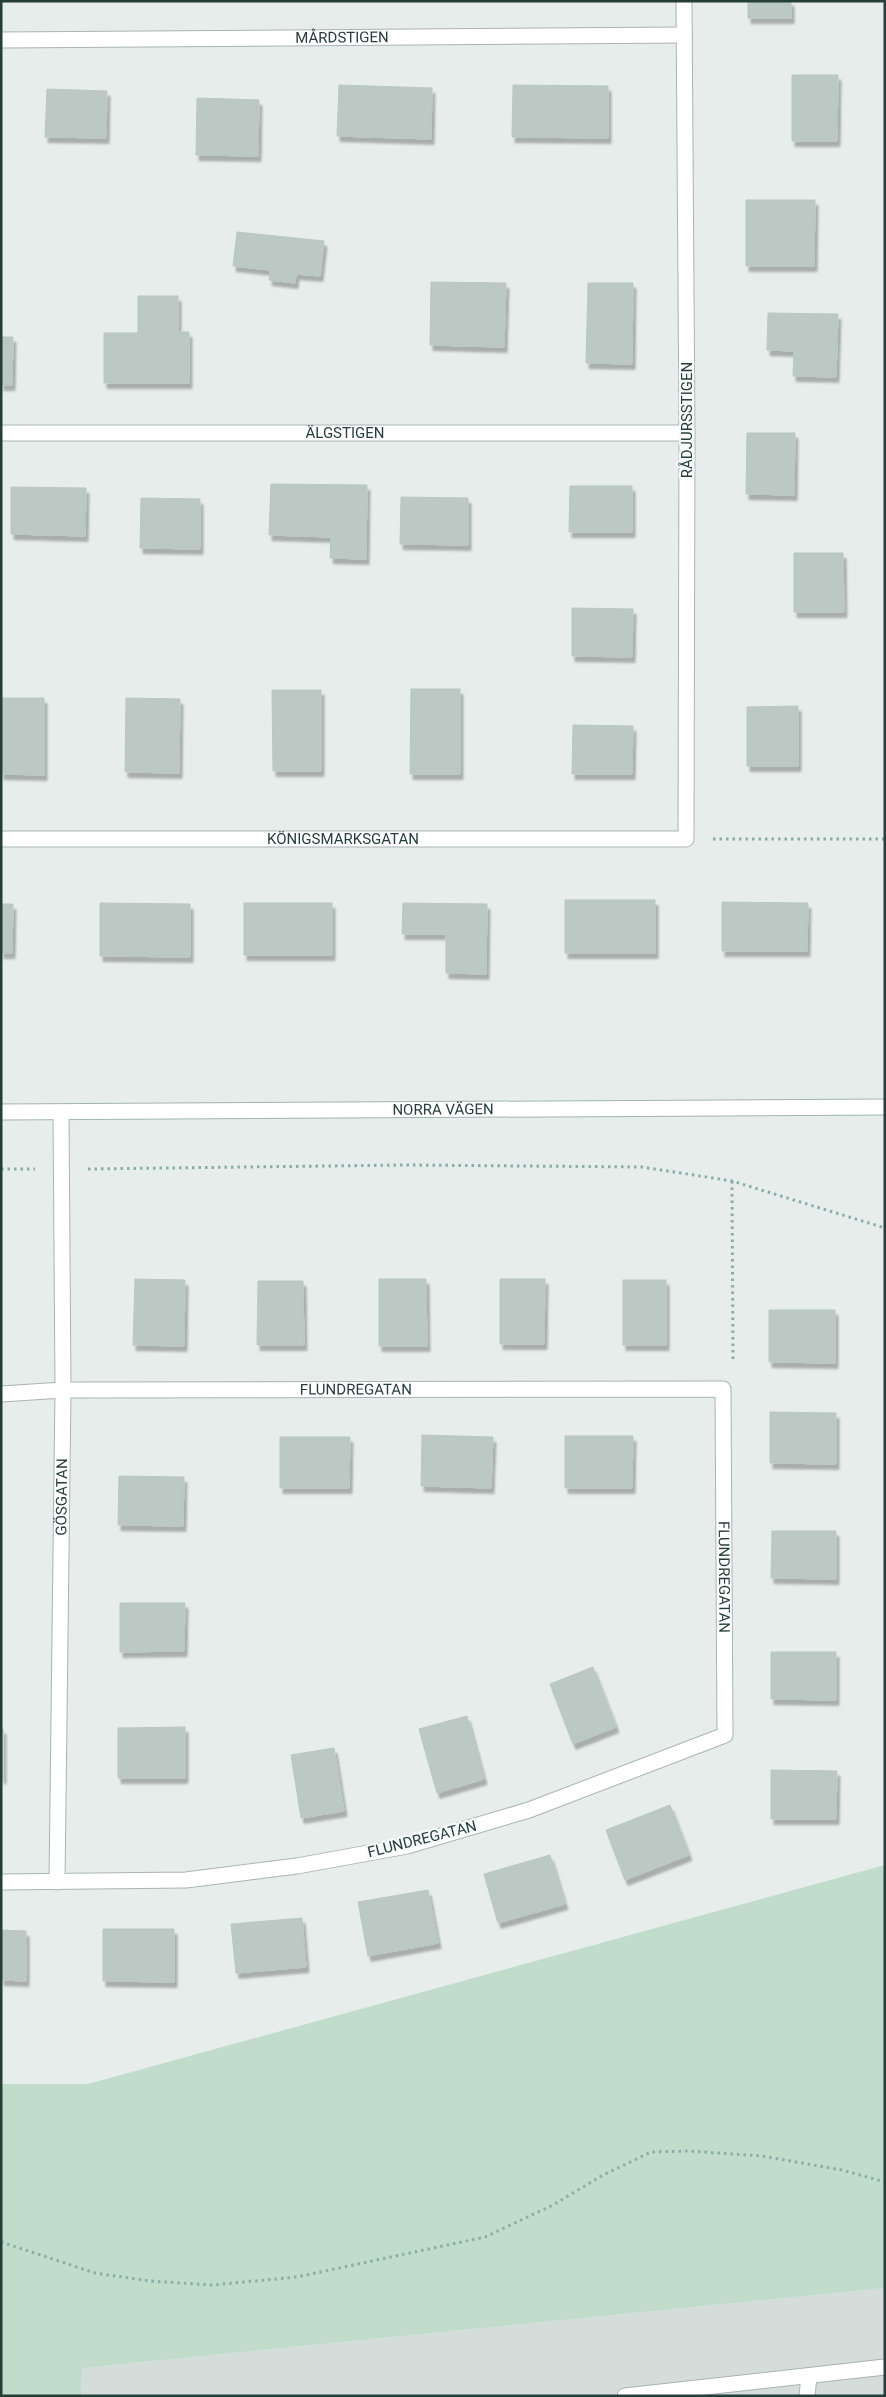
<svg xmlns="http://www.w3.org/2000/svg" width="886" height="2397" viewBox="0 0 886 2397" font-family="Roboto,sans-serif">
	<defs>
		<filter id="shadow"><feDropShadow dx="3" dy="5.5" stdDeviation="1" flood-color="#0004"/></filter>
	</defs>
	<rect width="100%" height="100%" fill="#e6edeb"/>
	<!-- built -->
	<polygon fill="#d4ddda" points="885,2288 885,2396 81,2396 82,2368"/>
	<!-- green -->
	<polygon fill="#c1dccb" points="885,1865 885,2288 82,2368 81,2396 1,2396 1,2084 88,2084"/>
	<!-- building -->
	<g fill="#bbc8c4" stroke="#b9c7c2" filter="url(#shadow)">
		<rect x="748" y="1" width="43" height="17"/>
		<polygon points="792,75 838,75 837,141 792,141"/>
		<polygon points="339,85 432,88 431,139 337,136"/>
		<polygon points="513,85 608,86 608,138 512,137"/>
		<polygon points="47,89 107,91 106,138 45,137"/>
		<polygon points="197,98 259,100 258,156 196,155"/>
		<polygon points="746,200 815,200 814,266 746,266"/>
		<polygon points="237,232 324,241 320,276 296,274 295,283 269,280 270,270 233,266"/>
		<polygon points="431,282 506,283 504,347 430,345"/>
		<polygon points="588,283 633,283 632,364 586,363"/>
		<polygon points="138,296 178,296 178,332 189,332 189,383 104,383 104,333 138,333"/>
		<polygon points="768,313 838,314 836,377 793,376 794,351 767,350"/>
		<polygon points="1,337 13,337 12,385 1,385"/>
		<polygon points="747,433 795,433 794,495 746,494"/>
		<polygon points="271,484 367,485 366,559 330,558 331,537 269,535"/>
		<polygon points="570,486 632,486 632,532 569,532"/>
		<polygon points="11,487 86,488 85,536 11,534"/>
		<polygon points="401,497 468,498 468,545 400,544"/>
		<polygon points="141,498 200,499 200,549 140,548"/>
		<polygon points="794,553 843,553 844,612 794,612"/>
		<polygon points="572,608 633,609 632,657 572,656"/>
		<polygon points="411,689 460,689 460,774 410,774"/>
		<polygon points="272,690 321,690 321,771 273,771"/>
		<polygon points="1,698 44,698 44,775 1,774"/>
		<polygon points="126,698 180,699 179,773 125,772"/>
		<polygon points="798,706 798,766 747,766 747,707"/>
		<polygon points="573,725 633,726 632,774 572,774"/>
		<rect x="565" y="900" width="90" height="53"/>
		<polygon points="722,902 808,903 807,951 722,951"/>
		<polygon points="100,903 190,904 190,957 100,956"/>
		<rect x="244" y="903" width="88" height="52"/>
		<polygon points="403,903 487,904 486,974 446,973 446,934 402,934"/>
		<polygon points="1,904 13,904 12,953 1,953"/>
		<polygon points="135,1279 185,1280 184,1346 133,1345"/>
		<polygon points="379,1279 426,1279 427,1346 379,1346"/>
		<polygon points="500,1279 545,1279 544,1344 500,1344"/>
		<rect x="623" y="1280" width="43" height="65"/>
		<polygon points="258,1281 303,1281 304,1345 257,1345"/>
		<polygon points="769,1310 835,1310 835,1363 769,1362"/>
		<polygon points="770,1412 836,1413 836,1464 770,1463"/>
		<polygon points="422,1435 493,1437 491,1488 421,1486"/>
		<polygon points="565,1436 633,1436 632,1488 565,1488"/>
		<polygon points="280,1437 350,1437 349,1488 280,1488"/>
		<polygon points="119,1476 184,1477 183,1526 118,1525"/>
		<polygon points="772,1531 836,1531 836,1579 771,1578"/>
		<polygon points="120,1603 185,1603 184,1651 120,1652"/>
		<polygon points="771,1652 836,1652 836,1700 771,1699"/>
		<polygon points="593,1667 616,1727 573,1744 550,1684"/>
		<polygon points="467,1716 484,1779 437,1793 419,1729"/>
		<polygon points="185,1727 185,1778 118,1778 118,1728"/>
		<rect x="1" y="1729" width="2" height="49"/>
		<polygon points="334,1748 344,1811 301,1818 291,1755"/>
		<polygon points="771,1770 837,1771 836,1819 771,1819"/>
		<polygon points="670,1805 689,1855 625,1880 606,1830"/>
		<polygon points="550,1855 565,1904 498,1923 484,1874"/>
		<polygon points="428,1890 438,1943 368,1956 358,1902"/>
		<polygon points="302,1918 306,1967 236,1973 231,1924"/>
		<polygon points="103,1929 174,1929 174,1982 103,1981"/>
		<polygon points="1,1930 26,1931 26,1981 1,1980"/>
	</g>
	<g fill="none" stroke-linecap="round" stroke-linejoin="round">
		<defs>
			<g id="lane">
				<polyline points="625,2396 885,2367"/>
				<polyline points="807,2396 809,2376"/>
			</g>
			<g id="street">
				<path id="s1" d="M1,40L684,35"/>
				<path id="s2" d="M1,433H687"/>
				<path id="s3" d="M1,839H686L687,433L684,1"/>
				<path id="s4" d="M1,1394L63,1390L723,1389L725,1735L529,1810L407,1846L297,1866L186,1880L1,1882"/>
				<path id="s5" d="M57,1882L63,1390L61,1113"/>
			</g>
			<g id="secondary">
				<path id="s6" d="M1,1112L885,1107"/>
			</g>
		</defs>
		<!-- lane casing -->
		<use href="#lane" stroke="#a9b5b2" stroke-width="17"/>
		<!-- street casing -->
		<use href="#street" stroke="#a9b5b2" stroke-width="17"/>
		<!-- secondary casing -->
		<use href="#secondary" stroke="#a2b5b0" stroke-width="17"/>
		<!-- path -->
		<g stroke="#89aea6" stroke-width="3" stroke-dasharray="2.5 4" stroke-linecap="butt">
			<polyline points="713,839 885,839"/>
			<polyline points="1,1169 35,1169"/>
			<polyline points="88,1169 405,1165 642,1167 732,1181 885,1228"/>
			<polyline points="732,1181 733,1363"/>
			<polyline points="1,2242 95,2273 150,2281 213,2285 297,2277 485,2237 553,2205 603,2175 651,2152 688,2151 762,2156 842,2170 885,2182"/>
		</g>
		<!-- lane -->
		<use href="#lane" stroke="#fff" stroke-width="15"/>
		<!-- street -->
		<use href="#street" stroke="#fff" stroke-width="15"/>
		<!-- secondary -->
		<use href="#secondary" stroke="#fff" stroke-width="15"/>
	</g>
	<g text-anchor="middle" stroke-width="4.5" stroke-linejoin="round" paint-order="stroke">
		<!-- street labels -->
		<g font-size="15" fill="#263e3a" stroke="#f6faf8">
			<text dy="5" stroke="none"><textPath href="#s1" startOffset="341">MÅRDSTIGEN</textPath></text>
			<text transform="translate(687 420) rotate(-90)" y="5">RÅDJURSSTIGEN</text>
			<text dy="5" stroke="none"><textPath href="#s2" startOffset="344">ÄLGSTIGEN</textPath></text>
			<text dy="5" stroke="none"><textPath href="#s3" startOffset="342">KÖNIGSMARKSGATAN</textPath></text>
			<text dy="5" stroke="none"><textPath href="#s6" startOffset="442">NORRA VÄGEN</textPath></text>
			<text dy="5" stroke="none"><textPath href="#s4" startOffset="355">FLUNDREGATAN</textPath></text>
			<text dy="5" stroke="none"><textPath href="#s5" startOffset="385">GÖSGATAN</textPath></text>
			<text dy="5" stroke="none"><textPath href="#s4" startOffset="910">FLUNDREGATAN</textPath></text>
			<text transform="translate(422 1839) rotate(-14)" y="5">FLUNDREGATAN</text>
		</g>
	</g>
	<!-- border -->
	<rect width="886" height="2397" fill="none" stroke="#263e3a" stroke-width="5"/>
</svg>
